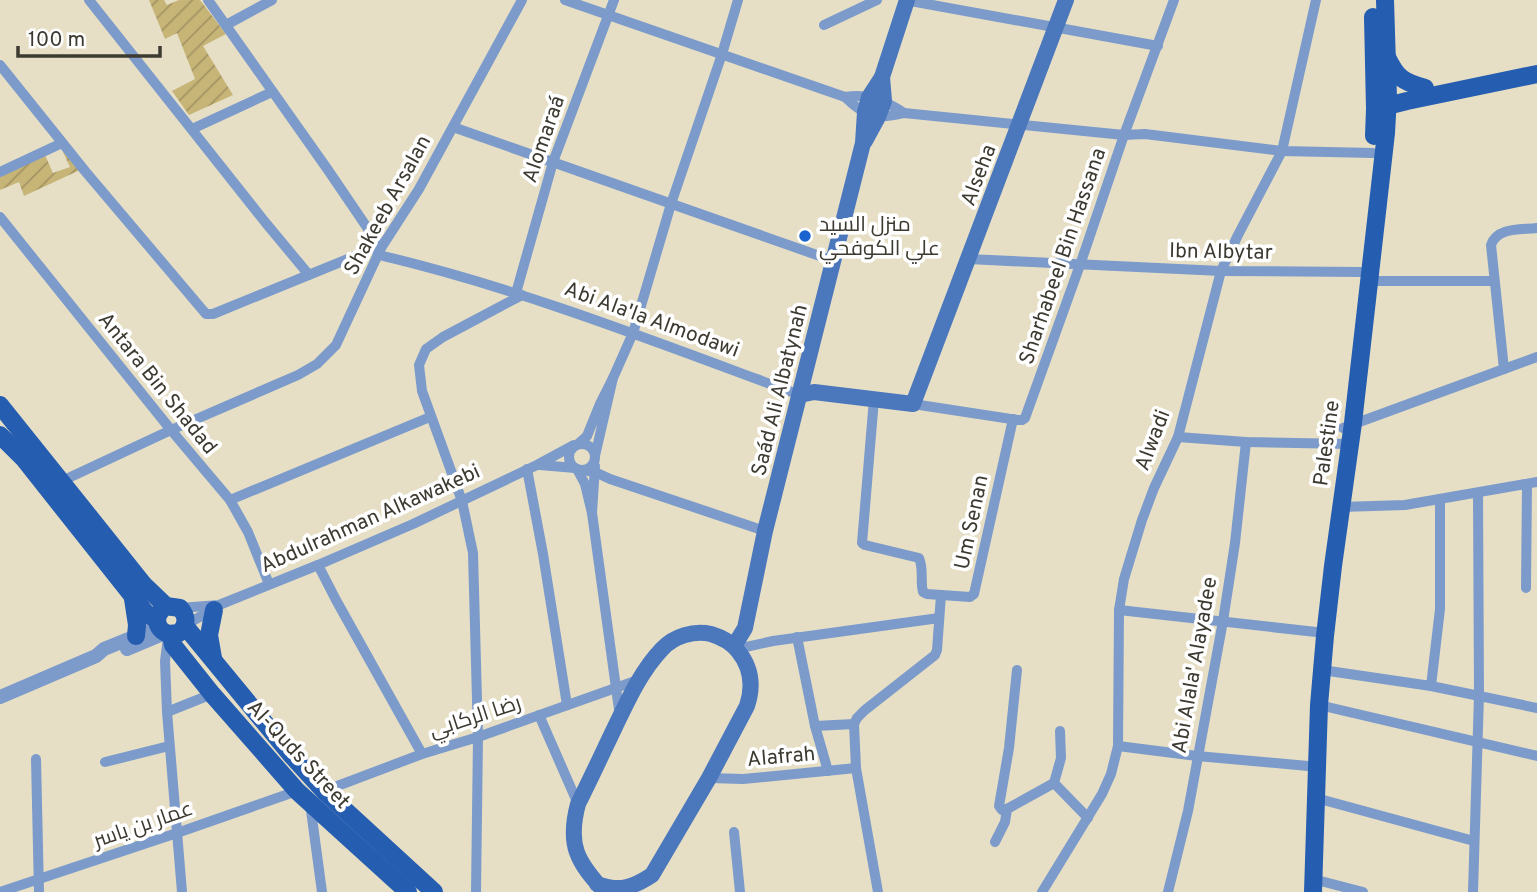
<svg xmlns="http://www.w3.org/2000/svg" width="1537" height="892" viewBox="0 0 1537 892" font-family="Overpass,Cairo,sans-serif">
	<defs>
		<pattern id="garden-furrows" width="10" height="10" patternUnits="userSpaceOnUse" patternTransform="scale(1.75)"><rect width="10" height="10" fill="#c7b577"/><path d="M-1 1l2-2M0 10L10 0M9 11l2-2" fill="none" stroke="#a39462"/></pattern>
	</defs>
	<rect width="100%" height="100%" fill="#e6dfc6"/>
	<!-- garden -->
	<g fill="url(#garden-furrows)">
		<polygon points="149,0 164,0 167,5 179,0 200,0 226,34 203,46 233,95 189,115 172,91 195,79 177,33 165,39"/>
		<polygon points="62,150 80,170 24,196 19,182 0,190 0,175 45,155 53,173 70,167"/>
	</g>
	<g fill="none" stroke-linecap="round" stroke-linejoin="round">
		<!-- minor -->
		<g stroke="#7c9bca" stroke-width="10">
			<polyline points="89,0 265,222 309,275"/>
			<polyline points="208,0 328,170 381,248"/>
			<path d="M565,0L845,97C865,117 877,120 904,113L1124,135L1145,134L1282,151L1373,153"/>
			<polyline points="905,0 1158,46"/>
			<polyline points="226,25 272,0"/>
			<polyline points="824,25 877,0"/>
			<polyline points="0,65 85,171 206,314 213,314 360,254 379,245"/>
			<path d="M845,97C869,93 884,100 904,113"/>
			<polyline points="453,127 834,261"/>
			<polyline points="192,129 272,92"/>
			<polyline points="0,172 62,143"/>
			<polyline points="0,217 171,430 230,500 248,532 269,584"/>
			<path d="M379,255C523,289 661,344 800,395"/>
			<polyline points="968,259 1221,271 1361,272"/>
			<polyline points="1369,281 1494,281"/>
			<polyline points="516,293 553,162 614,0"/>
			<polyline points="1504,369 1537,357"/>
			<polyline points="613,378 633,333 671,204 722,54 738,0"/>
			<path d="M874,399L862,543L865,545L919,558C924,569 920,581 923,592L927,594L970,597L974,594L1013,419"/>
			<polyline points="913,404 1018,420 1022,420 1025,418 1080,265 1124,135 1174,0"/>
			<path d="M1343,428L1504,369L1491,245C1497,227 1521,230 1537,228"/>
			<polyline points="1178,437 1246,442 1349,444"/>
			<circle cx="582" cy="457" r="13"/>
			<polyline points="578,444 587,436 600,404 613,378 595,456"/>
			<polyline points="540,465 575,468"/>
			<polyline points="527,469 543,554 567,705"/>
			<polyline points="577,469 585,484 592,513 595,466"/>
			<polyline points="583,470 595,472 610,479 765,531"/>
			<polyline points="62,481 171,430 298,375 317,364 336,345 381,248 419,189 522,0"/>
			<polyline points="230,500 430,417"/>
			<polyline points="1341,507 1405,505 1537,482"/>
			<polyline points="592,513 620,717"/>
			<polyline points="318,565 336,600 422,754"/>
			<polyline points="1526,588 1527,484"/>
			<polyline points="180,608 219,605 318,565 413,524 537,465 574,445"/>
			<polyline points="1119,610 1316,632"/>
			<polyline points="185,625 214,609"/>
			<polyline points="168,637 165,661 167,712 182,892"/>
			<polyline points="797,637 815,726 828,771"/>
			<polyline points="737,649 773,641 939,618"/>
			<polyline points="1322,670 1431,686 1537,708"/>
			<polyline points="1431,686 1440,609 1440,499"/>
			<polyline points="1319,705 1537,756"/>
			<polyline points="167,712 212,694"/>
			<polyline points="539,715 578,804"/>
			<polyline points="815,726 854,724"/>
			<polyline points="1060,731 1061,758 1054,783 1088,818"/>
			<polyline points="1118,746 1197,756 1308,766"/>
			<polyline points="36,759 39,892"/>
			<polyline points="105,762 169,746"/>
			<polyline points="709,778 743,779 856,768"/>
			<polyline points="324,791 422,754 478,737 638,680"/>
			<polyline points="1316,798 1474,841"/>
			<polyline points="310,803 322,892"/>
			<polyline points="1007,809 1002,810 999,806 1009,748 1017,670"/>
			<polyline points="734,832 740,892"/>
			<polyline points="995,842 1005,822 1007,809 1054,783"/>
			<polyline points="1313,879 1363,892"/>
			<polyline points="0,892 177,833 297,791"/>
			<polyline points="476,892 478,737 473,553 462,501 422,391 419,365 426,349 443,337 522,295"/>
			<polyline points="878,892 856,768 854,724 857,718 865,710 935,655 937,650 941,595"/>
			<polyline points="1042,892 1102,794 1111,774 1118,746 1119,610 1124,579 1142,520 1154,488 1178,437 1221,271 1238,235 1282,151 1316,0"/>
			<polyline points="1168,892 1188,811 1223,621 1235,543 1246,442"/>
			<polyline points="1473,892 1479,695 1478,493"/>
		</g>
		<!-- tertiary -->
		<g stroke="#7c9bca" stroke-width="14">
			<polyline points="127,649 165,633"/>
			<polyline points="0,697 96,656 104,649 136,636 157,623"/>
		</g>
		<!-- secondary -->
		<g stroke="#4b77bc" stroke-width="16">
			<polyline points="865,141 878,117 884,101 882,77"/>
			<polyline points="800,395 814,392 913,404 1066,0"/>
			<polyline points="734,646 745,628 765,531 863,143 865,112 869,97 882,77 907,0"/>
			<path d="M597,884C620,892 632,888 652,875L709,778L747,706C754,685 751,667 738,651C731,642 721,637 711,634C694,630 674,636 662,649C641,671 628,700 615,727C603,752 591,778 578,804C567,845 577,862 605,892"/>
		</g>
		<!-- primary -->
		<g stroke="#255db1" stroke-width="18">
			<polyline points="1373,17 1375,109 1374,136"/>
			<path d="M1387,57C1397,78 1403,82 1425,88"/>
			<polyline points="1379,108 1407,101 1537,74"/>
			<path d="M0,405L144,585L166,606L180,608C187,616 188,625 179,633L168,634C155,629 153,615 166,606"/>
			<polyline points="0,435 24,459 146,613 157,620"/>
			<polyline points="133,599 137,625 136,636"/>
			<polyline points="185,626 292,756 324,791 434,892"/>
			<polyline points="171,635 173,645 212,694 297,791 408,892"/>
			<polyline points="213,658 209,635 214,610"/>
			<polyline points="1313,892 1319,705 1325,636 1333,566 1353,423 1386,133 1388,97 1385,0"/>
		</g>
	</g>
	<!-- markers -->
	<circle fill="#1b64cf" stroke="#fff" stroke-width="2.5" cx="805" cy="236" r="7"/>
	<g text-anchor="middle" stroke-width="7" stroke-linejoin="round" paint-order="stroke">
		<!-- street labels -->
		<g font-size="21" fill="#3d3a31" stroke="#fff">
			<text transform="translate(543 139) rotate(-71)" y="7">Alomaraá</text>
			<text transform="translate(978 175) rotate(-69)" y="7">Alseha</text>
			<text transform="translate(387 205) rotate(-61)" y="7">Shakeeb Arsalan</text>
			<text transform="translate(1221 251) rotate(1)" y="7">Ibn Albytar</text>
			<text transform="translate(1062 256) rotate(-71)" y="7">Sharhabeel Bin Hassana</text>
			<text transform="translate(652 319) rotate(20)" y="7">Abi Ala'la Almodawi</text>
			<text transform="translate(158 383) rotate(51)" y="7">Antara Bin Shadad</text>
			<text transform="translate(779 390) rotate(-76)" y="7">Saád Ali Albatynah</text>
			<text transform="translate(1152 440) rotate(-69)" y="7">Alwadi</text>
			<text transform="translate(1326 443) rotate(-82)" y="7">Palestine</text>
			<text transform="translate(370 518) rotate(-24)" y="7">Abdulrahman Alkawakebi</text>
			<text transform="translate(971 522) rotate(-78)" y="7">Um Senan</text>
			<text transform="translate(1194 665) rotate(-80)" y="7">Abi Alala' Alayadee</text>
			<text transform="translate(475 716) rotate(-18)" y="7">رضا الركابي</text>
			<text transform="translate(299 754) rotate(47)" y="7">Al-Quds Street</text>
			<text transform="translate(781 756) rotate(-5)" y="7">Alafrah</text>
			<text transform="translate(143 824) rotate(-19)" y="7">عمار بن ياسر</text>
		</g>
		<!-- poi labels -->
		<g font-size="21" fill="#3d3a31" stroke="#fff" text-anchor="start">
			<text x="819" y="231">منزل السيد<tspan x="819" dy="24">علي الكوفحي</tspan></text>
		</g>
	</g>
	<!-- scale -->
	<path d="M18 46v10h142v-10" fill="none" stroke="#3d3a31" stroke-width="3.5"/>
	<text x="28" y="46" font-size="21" fill="#3d3a31" stroke="#ffffff" stroke-width="5" paint-order="stroke">100 m</text>
</svg>
